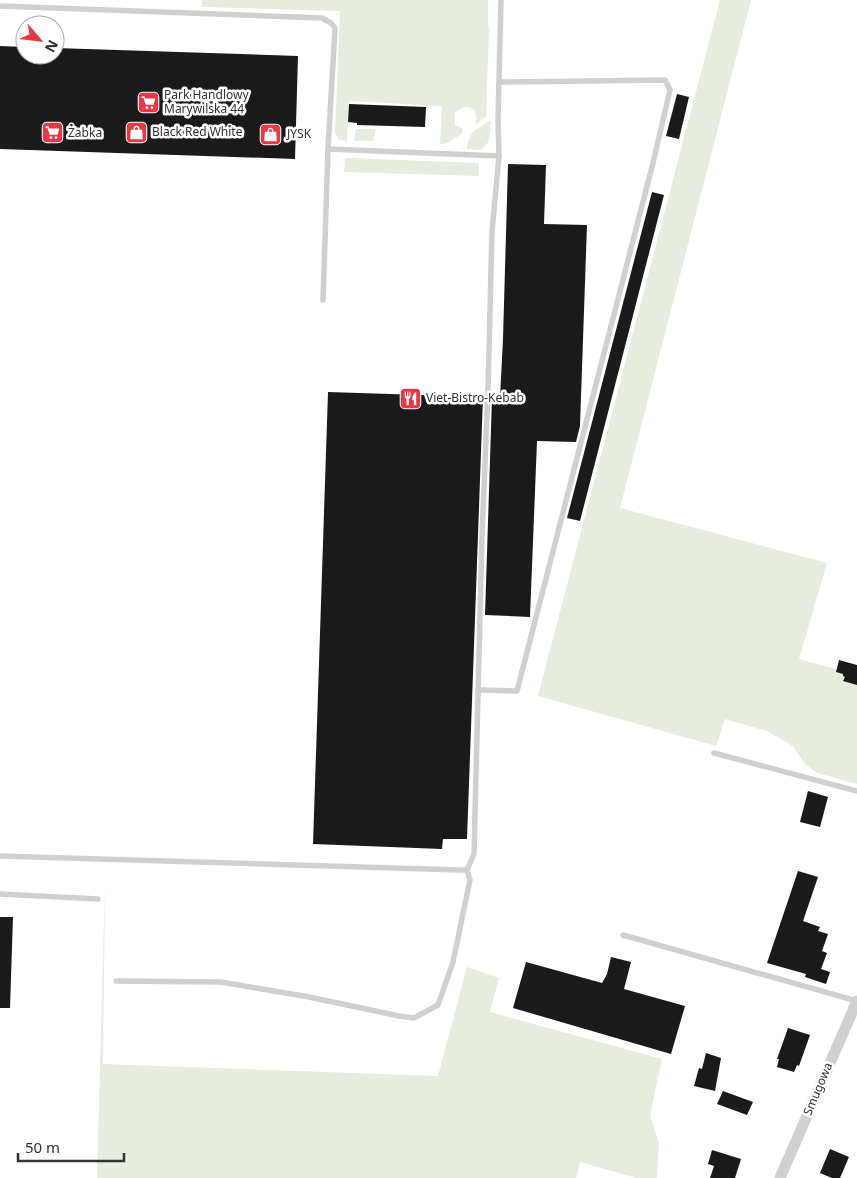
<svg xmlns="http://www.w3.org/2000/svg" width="857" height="1178" viewBox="0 0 857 1178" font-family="'Noto Sans',sans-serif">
	<rect width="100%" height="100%" fill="#fff"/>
	<!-- green -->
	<g fill="#e6ecdf">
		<path d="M202,0H488V24L489,31L486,116L475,125C481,108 466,101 455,113V125L463,129L462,134L445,144H440L442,106L349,101L347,141L339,140L335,133L340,11L202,7Z"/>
		<polygon points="720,0 751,0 620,508 827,563 799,659 857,675 857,784 817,773 805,764 793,746 767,731 725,719 716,746 538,696"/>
		<path d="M491,120C490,132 492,144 480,150L467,149C468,132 477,129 491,120Z"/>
		<polygon points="356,129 376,129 373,141 354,141"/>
		<polygon points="345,158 479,163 479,176 344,172"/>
		<polygon points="105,884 103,1064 438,1076 467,967 499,978 490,1012 662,1059 650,1116 659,1143 657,1178 636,1178 580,1162 576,1178 97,1178"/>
	</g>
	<!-- building -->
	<g fill="#1a1a1a">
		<polygon points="0,46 25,47 25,55 55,55 55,48 298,56 295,159 0,149"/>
		<polygon points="677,94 689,97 679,139 666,136"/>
		<polygon points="349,104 426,107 425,127 357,125 357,123 348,122"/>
		<polygon points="508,164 546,165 544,224 587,225 580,426 576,442 537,441 530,617 485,615 492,398 500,398 503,339"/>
		<polygon points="652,192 664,195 580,521 567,518"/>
		<polygon points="328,392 483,397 467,839 443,839 442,849 313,844"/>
		<polygon points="839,660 857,665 857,685 843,681 845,677 843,676 843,674 836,672"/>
		<polygon points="808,791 828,797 820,827 800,822"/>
		<polygon points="798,871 818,877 803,921 820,927 818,931 828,934 822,951 827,953 821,969 830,972 826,984 805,977 806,974 767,963"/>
		<polygon points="0,917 13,917 10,1008 0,1008"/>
		<polygon points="611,957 631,962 624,989 685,1006 671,1054 513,1008 526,962 602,983 607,974"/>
		<polygon points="788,1028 810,1035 799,1066 797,1065 794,1072 777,1067 779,1059 777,1059"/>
		<polygon points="706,1053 721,1058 715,1091 694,1086 699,1068 702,1069"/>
		<polygon points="723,1091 753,1102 747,1115 717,1104"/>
		<polygon points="830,1149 849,1157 840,1178 832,1178 820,1173"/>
		<polygon points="712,1150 741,1159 735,1178 710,1178 714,1166 708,1164"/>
	</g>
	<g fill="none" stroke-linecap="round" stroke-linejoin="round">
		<!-- lane -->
		<g stroke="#d0d0d0" stroke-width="5.5">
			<polyline points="0,6 322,18 331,23 335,28 328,149"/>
			<polyline points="323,300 328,149 499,156"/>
			<polyline points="478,690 517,691 653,163 670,90 665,80 500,82"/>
			<polyline points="714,753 857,791"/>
			<polyline points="0,856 460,870 467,870 474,854 482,536 488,391 492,231 499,156 498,119 501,0"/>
			<polyline points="0,894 98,899"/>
			<polyline points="623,935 857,1001"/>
			<polyline points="116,981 221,982 309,997 399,1016 414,1018 438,1005 453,962 470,880 467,870"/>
		</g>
		<!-- street -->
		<polyline stroke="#d0d0d0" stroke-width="11" points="780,1178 857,1001"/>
	</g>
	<!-- icons -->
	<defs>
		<symbol id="supermarket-square" viewBox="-11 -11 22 22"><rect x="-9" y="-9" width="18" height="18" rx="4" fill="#e63946" stroke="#fff"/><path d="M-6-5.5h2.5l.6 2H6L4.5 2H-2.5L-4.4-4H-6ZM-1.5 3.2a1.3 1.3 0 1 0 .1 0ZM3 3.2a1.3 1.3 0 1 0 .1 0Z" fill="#fff"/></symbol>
		<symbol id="shop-square" viewBox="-11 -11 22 22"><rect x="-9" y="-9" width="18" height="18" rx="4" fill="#e63946" stroke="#fff"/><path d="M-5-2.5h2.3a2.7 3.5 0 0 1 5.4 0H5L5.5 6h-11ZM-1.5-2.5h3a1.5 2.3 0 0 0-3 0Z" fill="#fff"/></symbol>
		<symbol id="restaurant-square" viewBox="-11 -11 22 22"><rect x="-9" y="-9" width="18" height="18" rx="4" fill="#e63946" stroke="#fff"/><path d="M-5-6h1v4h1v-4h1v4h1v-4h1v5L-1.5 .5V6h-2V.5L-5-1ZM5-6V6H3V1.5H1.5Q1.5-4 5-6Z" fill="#fff"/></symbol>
	</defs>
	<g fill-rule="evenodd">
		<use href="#supermarket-square" x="136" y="90" width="25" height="25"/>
		<use href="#shop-square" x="124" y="120" width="25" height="25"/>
		<use href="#supermarket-square" x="40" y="120" width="25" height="25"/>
		<use href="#shop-square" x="258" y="122" width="25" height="25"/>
		<use href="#restaurant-square" x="398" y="386" width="25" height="25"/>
	</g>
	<g text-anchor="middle" stroke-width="5" stroke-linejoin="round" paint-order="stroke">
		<!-- poi labels -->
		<g font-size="12" fill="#333" stroke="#fff" text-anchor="start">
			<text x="164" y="99">Park Handlowy<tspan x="164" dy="14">Marywilska 44</tspan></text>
			<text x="152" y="136">Black Red White</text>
			<text x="68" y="137">Żabka</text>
			<text x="287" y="138">JYSK</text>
			<text x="426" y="402">Viet-Bistro-Kebab</text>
		</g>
		<!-- street labels -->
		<g font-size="12" fill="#333" stroke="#fff">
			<text transform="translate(818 1089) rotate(-67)" y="4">Smugowa</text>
		</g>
	</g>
	<!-- north arrow -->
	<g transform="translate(40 40) rotate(118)"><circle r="24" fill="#ffffff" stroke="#adadad"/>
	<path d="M0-4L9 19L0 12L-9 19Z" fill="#e63946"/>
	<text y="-8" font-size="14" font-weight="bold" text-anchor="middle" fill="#333333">N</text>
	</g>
	<!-- scale -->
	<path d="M18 1153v8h106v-8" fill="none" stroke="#333333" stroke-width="2.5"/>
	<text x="25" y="1153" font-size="15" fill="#333333" stroke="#ffffff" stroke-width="4" paint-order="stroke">50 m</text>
</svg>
